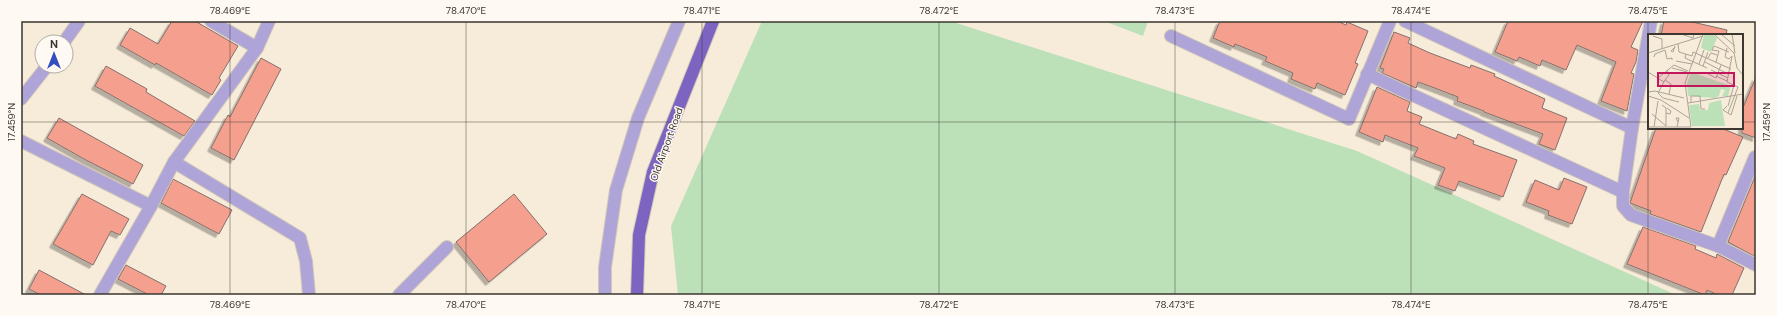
<svg xmlns="http://www.w3.org/2000/svg" width="1777" height="316" viewBox="0 0 1777 316" font-family="'DM Sans',sans-serif">
	<defs>
		<filter id="shadow"><feDropShadow dx="-3.5" dy="3.5" stdDeviation="0" flood-color="#0004"/></filter>
	</defs>
	<rect width="100%" height="100%" fill="#f7ecda"/>
	<!-- green -->
	<g fill="#bce0b8">
		<polygon points="762,21 950,21 1357,151 1676,295 678,295 671,226"/>
		<polygon points="1104,21 1148,21 1143,36"/>
	</g>
	<!-- building -->
	<g fill="#f5a08e" stroke="#84706b" filter="url(#shadow)">
		<polygon points="172,21 195,21 238,46 219,78 221,80 212,95 156,63 155,65 120,45 130,28 158,44"/>
		<polygon points="1220,21 1337,21 1346,25 1347,22 1368,31 1355,63 1358,64 1345,95 1317,83 1315,89 1291,79 1293,73 1265,61 1267,57 1235,44 1234,47 1213,38"/>
		<polygon points="1508,21 1643,21 1631,47 1638,50 1636,62 1631,73 1634,74 1627,111 1601,101 1616,62 1577,45 1566,70 1542,60 1540,66 1519,57 1517,61 1495,52"/>
		<polygon points="1664,21 1688,21 1727,30 1726,35 1661,35"/>
		<polygon points="1394,32 1410,38 1408,43 1430,53 1470,68 1471,65 1495,74 1494,76 1545,99 1542,108 1567,118 1555,150 1539,144 1543,134 1484,112 1484,111 1457,101 1458,97 1432,87 1418,82 1416,88 1382,73 1384,69 1380,68"/>
		<polygon points="261,58 281,69 234,160 211,148 228,115 230,117"/>
		<polygon points="106,66 147,89 146,92 195,121 184,136 95,86"/>
		<polygon points="1756,77 1756,138 1742,133 1742,110"/>
		<polygon points="1377,87 1410,102 1407,111 1422,117 1419,124 1456,139 1458,134 1474,141 1473,144 1517,160 1503,197 1459,181 1455,191 1438,185 1445,168 1414,156 1418,148 1385,135 1383,142 1359,132"/>
		<polygon points="59,118 143,165 133,184 84,159 47,138"/>
		<polygon points="1656,128 1721,128 1743,137 1726,175 1724,174 1701,232 1650,214 1651,211 1630,203"/>
		<polygon points="1756,174 1756,257 1728,242"/>
		<polygon points="1564,178 1587,187 1572,224 1548,215 1549,211 1526,202 1535,180 1559,190"/>
		<polygon points="173,179 232,210 219,234 161,203"/>
		<polygon points="82,194 129,219 120,235 111,231 93,265 53,244"/>
		<polygon points="514,194 547,234 489,282 456,242"/>
		<polygon points="1643,227 1696,246 1695,249 1716,258 1717,254 1744,268 1732,295 1718,295 1707,290 1705,295 1627,264"/>
		<polygon points="126,265 166,286 161,295 149,295 118,279"/>
		<polygon points="39,270 86,295 41,295 29,289"/>
	</g>
	<g fill="none" stroke-linecap="round" stroke-linejoin="round">
		<defs>
			<g id="minor">
				<polyline points="211,21 257,48 174,162 300,238 306,261 309,295"/>
				<polyline points="1405,21 1632,128"/>
				<polyline points="1651,21 1632,128 1623,192 1623,206 1631,215 1718,246 1756,265"/>
				<polyline points="1171,36 1349,119 1390,21"/>
				<polyline points="64,42 79,21"/>
				<polyline points="257,48 269,21"/>
				<polyline points="1367,74 1623,192"/>
				<polyline points="21,99 47,66"/>
				<polyline points="21,141 151,206"/>
				<polyline points="1718,246 1755,157"/>
				<polyline points="100,295 151,206 174,162"/>
				<polyline points="399,295 447,247"/>
				<polyline points="605,295 605,267 616,190 638,118 679,21"/>
			</g>
			<polyline id="major" points="637,295 639,235 653,172 713,21"/>
		</defs>
		<!-- minor casing -->
		<use href="#minor" stroke="#d1c8b8" stroke-width="14"/>
		<!-- major casing -->
		<use href="#major" stroke="#d1c8b8" stroke-width="14"/>
		<!-- minor -->
		<use href="#minor" stroke="#afa4d8" stroke-width="12"/>
		<!-- major -->
		<use href="#major" stroke="#7d64c1" stroke-width="12"/>
	</g>
	<!-- ticks -->
	<path fill="none" stroke="#3b362f" stroke-width="1" stroke-opacity="0.45" d="M230,21V295M466,21V295M702,21V295M939,21V295M1175,21V295M1411,21V295M1648,21V295M21,122H1649M1742,122H1756"/>
	<g text-anchor="middle" stroke-width="3" stroke-linejoin="round" paint-order="stroke">
		<!-- street labels -->
		<g font-size="10" fill="#3b362f" stroke="#fefaf3">
			<text transform="translate(666 144) rotate(-70)" y="4">Old Airport Road</text>
		</g>
	</g>
	<!-- overview -->
	<g transform="translate(1648 34)">
		<rect width="95" height="95" fill="#f7ecda"/>
		<path d="M56,0H65L69,4L63,18L53,14ZM43,38L83,52L80,62H74L77,56L73,55L71,62L67,64L40,62L39,49ZM73,66L77,92H44L41,71L51,70L52,76H60L61,69Z" fill="#bce0b8"/>
		<path fill="none" stroke="#aca396" stroke-width="1" d="M33,0L45,4L46,0M66,0L86,19L89,34L95,41M73,0L87,12M84,0L87,19M5,2L14,5V15M30,10L31,18L44,22L45,18L83,35M27,13L23,17L25,18L26,15L27,13V12M79,14L77,23L81,25L84,22M0,19L55,2M38,20L37,24L59,34M6,23L7,20L17,16L19,25L24,24V26M60,24L63,19L69,21M28,27L44,30M57,28L80,40M68,28L71,17L64,16L66,12L81,18M51,30L56,16M55,32L60,18M24,34L39,38M19,36L21,41L17,46L23,50L21,60M63,36L80,44M0,38L16,48M60,40L68,44L73,31M68,42L79,47M10,44L26,31L40,37M17,46L10,59L15,64L31,68M0,58L7,57L36,64M0,62L13,66L41,84M43,68V62H52L53,75H57M40,69L95,60M14,71L18,74V92M79,72L75,76L83,81L89,62M80,72L86,51M18,79L22,80L23,77L19,74M80,79L90,53L79,48L84,22M4,80L18,92M0,93H43L37,49L55,0M6,93L10,67M29,93L31,84H28L30,88M46,95H94"/>
		<path fill="#c2185b" fill-opacity="0.15" stroke="#c2185b" stroke-width="2" d="M10,39H86V52H10Z"/>
		<rect width="95" height="95" fill="none" stroke="#3b362f" stroke-width="2"/>
	</g>
	<!-- border -->
	<rect width="1777" height="316" fill="none" stroke="#fefaf3" stroke-width="44"/>
	<!-- north arrow -->
	<g transform="translate(54 54)"><circle r="19" fill="#fefaf3" stroke="#b0aca5"/>
	<path d="M0-3L7 15L0 10L-7 15Z" fill="#334fc0"/>
	<text y="-6" font-size="11" font-weight="bold" text-anchor="middle" fill="#3b362f">N</text>
	</g>
	<rect x="22" y="22" width="1733" height="272" fill="none" stroke="#3b362f" stroke-width="1.5"/>
	<g font-size="10" text-anchor="middle" fill="#3b362f">
		<text x="230" y="14">78.469°E</text>
		<text x="466" y="14">78.470°E</text>
		<text x="702" y="14">78.471°E</text>
		<text x="939" y="14">78.472°E</text>
		<text x="1175" y="14">78.473°E</text>
		<text x="1411" y="14">78.474°E</text>
		<text x="1648" y="14">78.475°E</text>
		<text transform="translate(11 122) rotate(-90)" y="4">17.459°N</text>
		<text transform="translate(1766 122) rotate(-90)" y="4">17.459°N</text>
		<text x="230" y="308">78.469°E</text>
		<text x="466" y="308">78.470°E</text>
		<text x="702" y="308">78.471°E</text>
		<text x="939" y="308">78.472°E</text>
		<text x="1175" y="308">78.473°E</text>
		<text x="1411" y="308">78.474°E</text>
		<text x="1648" y="308">78.475°E</text>
	</g>
</svg>
